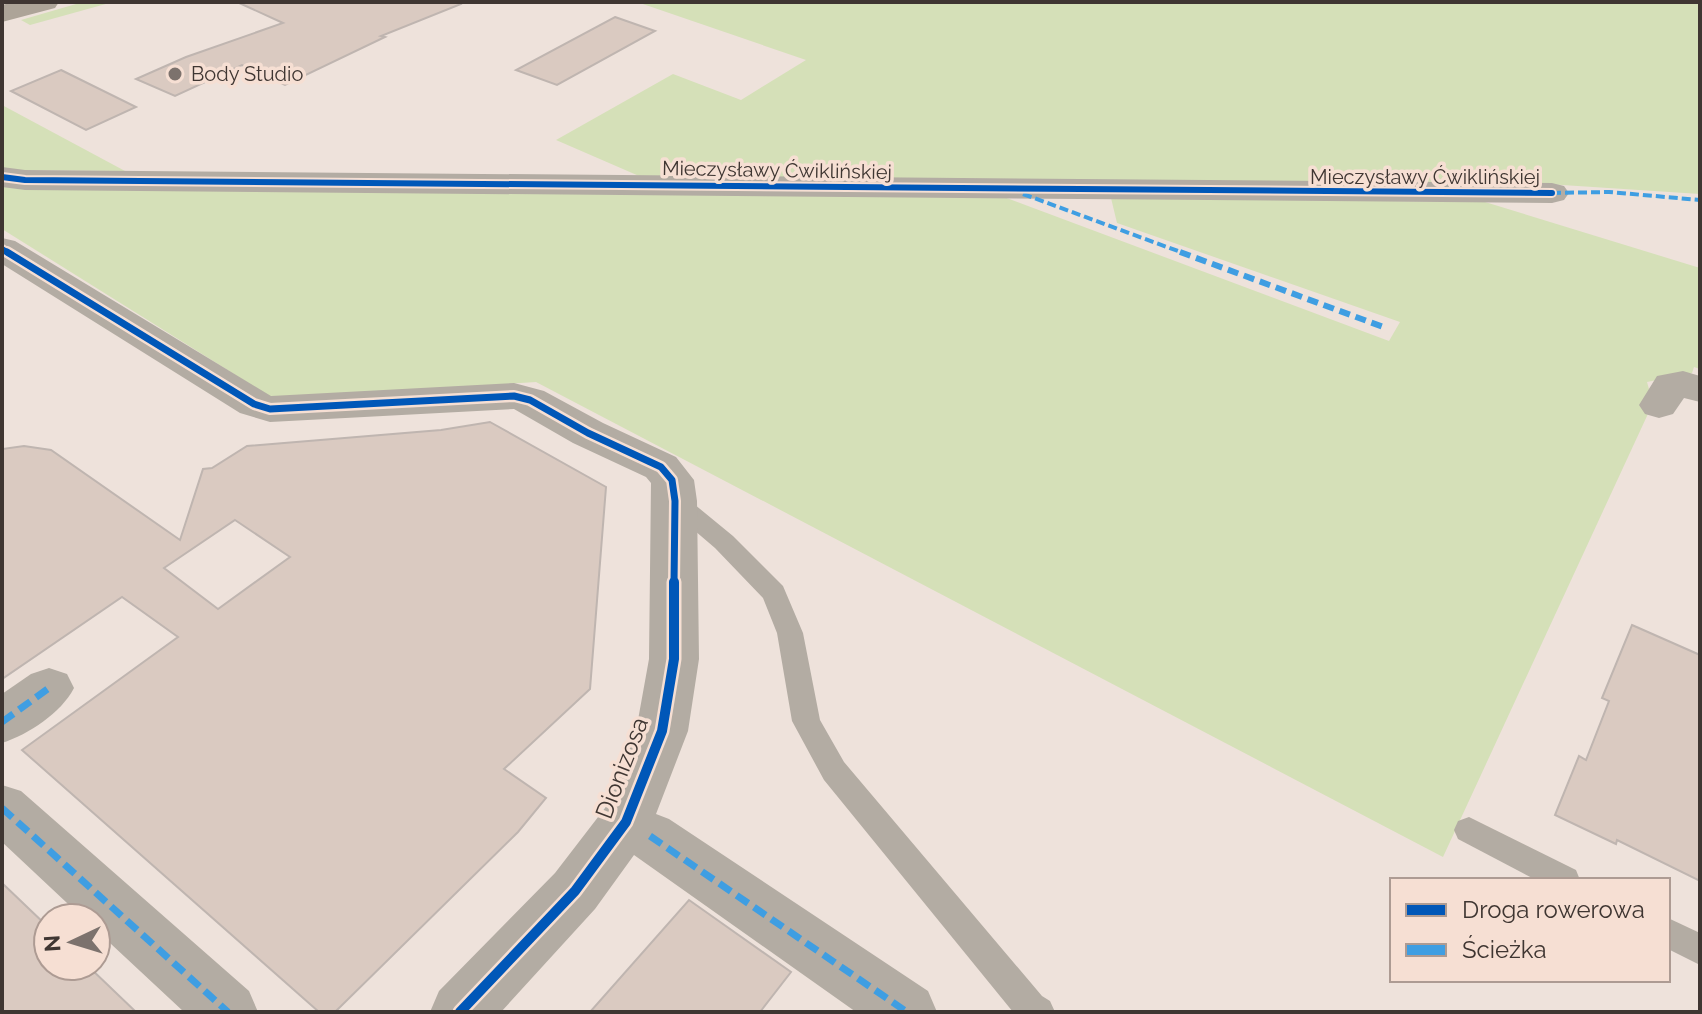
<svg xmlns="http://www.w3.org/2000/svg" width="1702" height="1014" viewBox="0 0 1702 1014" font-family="Raleway,sans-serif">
	<rect width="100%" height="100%" fill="#eee2db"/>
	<!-- green -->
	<g fill="#d5e0b8">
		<polygon points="83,2 113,2 30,25 21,20"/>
		<polygon points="637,2 1700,2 1700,194 1547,184 639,176 556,140 673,74 741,100 806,60"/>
		<polygon points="2,105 125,171 2,170"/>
		<polygon points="2,186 1004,197 1389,341 1400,322 1117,223 1111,198 1485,202 1700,268 1700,369 1694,367 1692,373 1647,382 1653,403 1443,857 536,382 274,399 2,229"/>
	</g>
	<!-- building -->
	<g fill="#dacac1" stroke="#bfb5b0" stroke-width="2" fill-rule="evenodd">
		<polygon points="237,2 460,2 461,4 381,36 385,37 285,85 242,65 175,96 136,79 186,57 283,23"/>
		<polygon points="615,17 655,31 557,85 516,70"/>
		<polygon points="61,70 136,107 86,130 11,91"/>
		<path d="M490,422L606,487L590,689L504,769L546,798L518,832L335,1012H319L22,750L178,637L122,597L2,679V449L24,446L51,450L180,540L203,469L212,468L247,446L441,430ZM235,520L290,557L218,609L164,568Z"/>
		<polygon points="1632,625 1700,655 1700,881 1617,840 1616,844 1555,815 1579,756 1586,760 1609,701 1602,698"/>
		<polygon points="2,883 48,927 48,966 88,966 136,1012 2,1012"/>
		<polygon points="689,900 791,972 760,1012 590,1012"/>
	</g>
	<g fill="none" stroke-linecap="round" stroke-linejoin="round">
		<!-- lane -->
		<g fill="#b3aca3" fill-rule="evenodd">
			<polygon points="675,493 683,495 733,536 783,586 803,633 820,720 844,762 1042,996 1050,1001 1055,1012 1013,1012 824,780 792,721 777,633 763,598 715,548 667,507 663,501 667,495"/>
			<polygon points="1469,817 1576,870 1580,880 1536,880 1458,839 1454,830 1458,821"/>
			<polygon points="1668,918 1700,933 1700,965 1668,949"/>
		</g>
		<!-- street -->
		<g fill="#b3aca3" fill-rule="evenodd">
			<polygon points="2,167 25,170 1552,183 1564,186 1569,193 1564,200 1552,203 25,190 2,187"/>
			<polygon points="2,238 15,241 271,396 514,383 544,391 603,423 676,457 694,480 697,501 699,659 688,731 656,814 669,819 928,991 937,1012 856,1012 634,855 595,909 501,1012 430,1012 439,991 555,873 605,808 636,731 649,659 651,483 646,477 573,443 514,409 270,422 240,413 2,264"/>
			<polygon points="1683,371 1700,376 1700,402 1684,398 1673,414 1659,418 1645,414 1639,405 1657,376"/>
			<path d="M49,668L67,674L74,688C61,713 29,734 2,743V694L31,674Z"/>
			<polygon points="2,785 21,791 249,991 258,1012 184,1012 96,930 96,918 83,918 2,842"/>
		</g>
		<!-- primary -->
		<polygon fill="#ada498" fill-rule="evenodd" points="14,2 59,2 55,8 2,22 2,5"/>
		<!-- quiet-far2 -->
		<g stroke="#3f9ee2" stroke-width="4" stroke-dasharray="9 4" stroke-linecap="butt">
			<polyline points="1552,193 1609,192 1700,200"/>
			<polyline points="1023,194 1186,254"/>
		</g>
		<!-- quiet-far1 -->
		<polyline stroke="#3f9ee2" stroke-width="6" stroke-dasharray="11 6" stroke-linecap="butt" points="1180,252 1386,328"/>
		<!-- quiet -->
		<g stroke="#3f9ee2" stroke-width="7" stroke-dasharray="14 7" stroke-linecap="butt">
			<polyline points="2,722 49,688"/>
			<polyline points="2,808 228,1012"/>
			<polyline points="650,836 907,1012"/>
		</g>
		<defs>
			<g id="cycleway-far2">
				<polyline points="2,177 25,180 1552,193"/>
				<polyline points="2,249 10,254"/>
			</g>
			<polyline id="cycleway-far1" points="7,252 254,404 270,409 514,396 530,400 588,433 661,467 672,480 675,501 674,584"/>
			<polyline id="cycleway" points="460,1012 575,891 626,822 662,731 674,659 674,582"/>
		</defs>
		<!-- cycleway-far2 casing -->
		<use href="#cycleway-far2" stroke="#f6dfd3" stroke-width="10"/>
		<!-- cycleway-far1 casing -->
		<use href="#cycleway-far1" stroke="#f6dfd3" stroke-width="12"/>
		<!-- cycleway casing -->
		<use href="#cycleway" stroke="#f6dfd3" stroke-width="15"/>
		<!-- cycleway-far2 -->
		<use href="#cycleway-far2" stroke="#0057b8" stroke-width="6"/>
		<!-- cycleway-far1 -->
		<use href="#cycleway-far1" stroke="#0057b8" stroke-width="7"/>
		<!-- cycleway -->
		<use href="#cycleway" stroke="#0057b8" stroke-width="10"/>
	</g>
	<!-- markers -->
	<circle fill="#7c726d" stroke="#f6dfd3" stroke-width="3" cx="175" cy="74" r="8"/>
	<g text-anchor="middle" stroke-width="7" stroke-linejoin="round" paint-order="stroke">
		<!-- far-poi labels -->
		<g font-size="20" fill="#3f3632" stroke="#f6dfd3" text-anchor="start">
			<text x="191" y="81">Body Studio</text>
		</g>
		<!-- far-street labels -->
		<g font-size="20" fill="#3f3632" stroke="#f6dfd3">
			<text transform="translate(777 170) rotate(1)" y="7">Mieczysławy Ćwiklińskiej</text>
			<text x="1425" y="184">Mieczysławy Ćwiklińskiej</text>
		</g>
		<!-- street labels -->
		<g font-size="24" fill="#3f3632" stroke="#f6dfd3">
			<text transform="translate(622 768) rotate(-69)" y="8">Dionizosa</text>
		</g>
	</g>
	<!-- border -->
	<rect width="1702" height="1014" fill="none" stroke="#3f3632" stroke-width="8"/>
	<!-- legend -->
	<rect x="1390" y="878" width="280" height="104" fill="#f6dfd3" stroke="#ad9b93" stroke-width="2"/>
	<rect x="1406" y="904" width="40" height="12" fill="#0057b8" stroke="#ad9b93" stroke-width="2"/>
	<text x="1462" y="918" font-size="24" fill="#3f3632">Droga rowerowa</text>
	<rect x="1406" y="944" width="40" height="12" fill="#3f9ee2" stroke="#ad9b93" stroke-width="2"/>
	<text x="1462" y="958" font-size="24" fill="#3f3632">Ścieżka</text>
	<!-- north arrow -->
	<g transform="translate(72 942) rotate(266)"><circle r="38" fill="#f6dfd3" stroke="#ad9b93" stroke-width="2"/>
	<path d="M0-6L14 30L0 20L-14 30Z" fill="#7c726d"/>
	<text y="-12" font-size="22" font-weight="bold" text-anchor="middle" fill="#3f3632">N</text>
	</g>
</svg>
